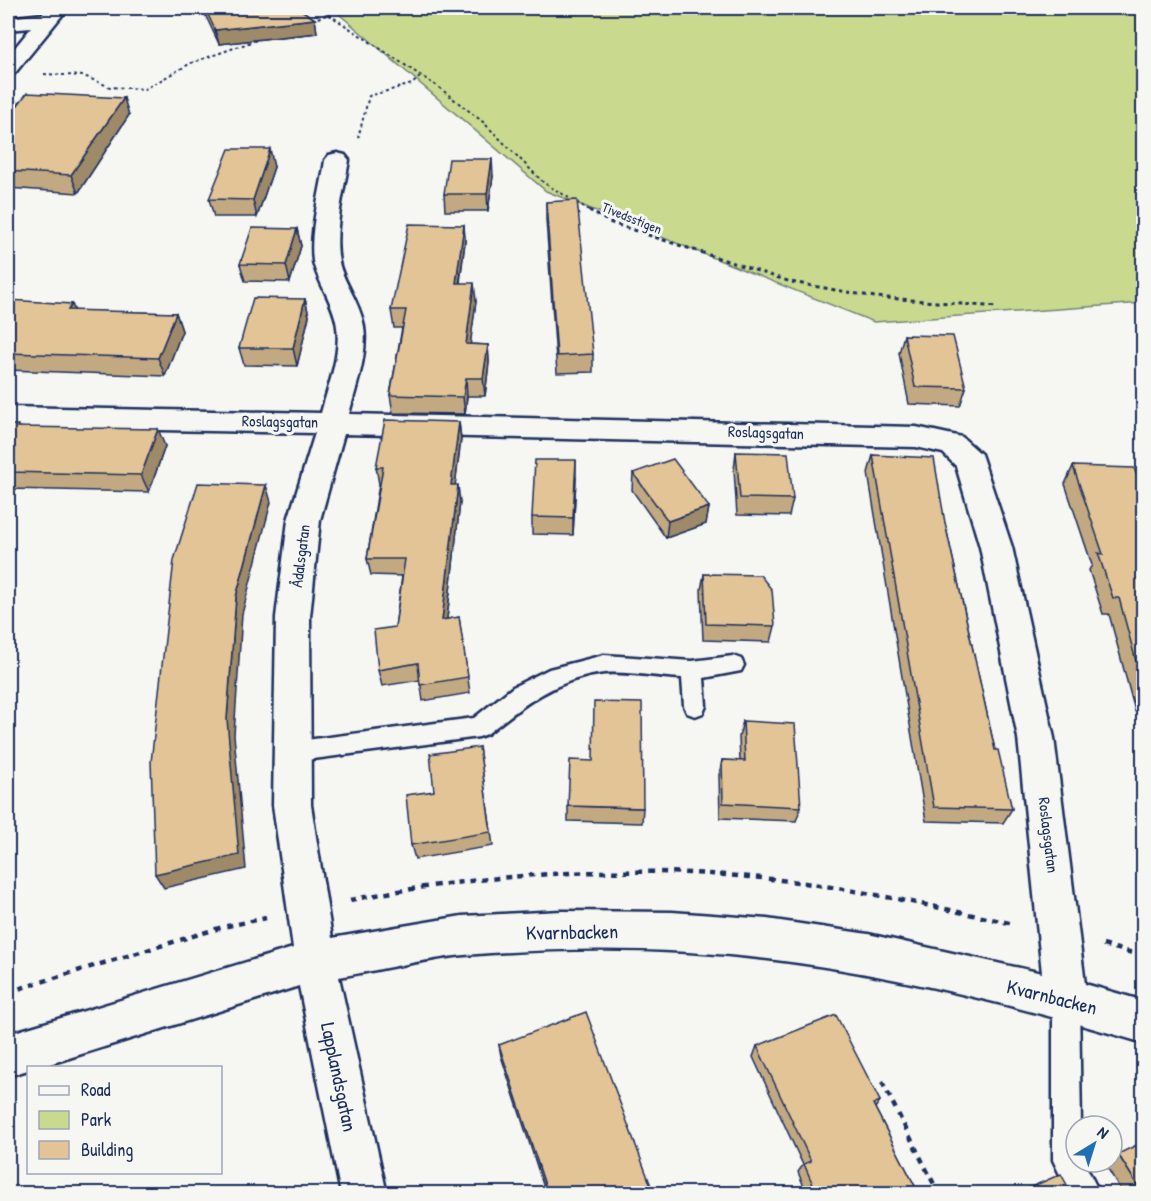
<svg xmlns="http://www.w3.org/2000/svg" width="1151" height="1201" viewBox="0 0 1151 1201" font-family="'Patrick Hand',sans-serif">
	<rect width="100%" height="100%" fill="#f6f6f2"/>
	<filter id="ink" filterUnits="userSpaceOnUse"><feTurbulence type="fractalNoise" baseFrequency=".0167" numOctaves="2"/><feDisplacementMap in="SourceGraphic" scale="12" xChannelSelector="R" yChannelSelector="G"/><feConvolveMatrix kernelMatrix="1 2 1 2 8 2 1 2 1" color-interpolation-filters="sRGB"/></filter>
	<g filter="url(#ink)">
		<!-- green -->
		<polygon fill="#c9d98d" stroke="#728476" stroke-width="1.5" points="332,8 1143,8 1143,303 874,322 546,191"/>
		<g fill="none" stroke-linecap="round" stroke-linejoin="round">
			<defs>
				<g id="lane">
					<path d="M604,655L692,661L733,656L741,659L744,665L741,671L704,678L706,706L703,713L695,716L687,713L684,706L682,678C657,677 628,671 604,673C557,678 522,706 487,734L479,737L291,762L283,759L279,752L283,745L291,742L474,718L513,687L549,669Z"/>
					<polygon points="1066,986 1075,990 1079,999 1081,1126 1076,1126 1076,1162 1084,1162 1100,1194 1069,1194 1053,1160 1053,999 1057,990"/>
				</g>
				<g id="street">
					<polygon points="48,8 68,8 15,73 8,75 8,56 31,28 8,30 8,18 42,14"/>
					<path d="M337,153L345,155L349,160C344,191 333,230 339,262C342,280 361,304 364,327C368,354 356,387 349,414L916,427L962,437L981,454L1012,547L1054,738L1085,984L1144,1001V1043C1021,1007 895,974 768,959C668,947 564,947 464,955C423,959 380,970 339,977L387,1194H341L299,986L37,1068H28V1070L8,1076V1034L293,948L273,805L276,617L288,520L315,433L8,427V407L321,413C328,387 341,354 337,327C335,305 316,279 313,261C309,229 321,192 325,160L329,155ZM344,434L916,447L943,453L956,466L980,547L1018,738L1042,973L868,934L767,919L672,912L562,911L462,916L332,938L311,805L310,617L320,520Z"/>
				</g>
			</defs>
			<!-- lane casing -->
			<use href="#lane" stroke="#1b2f5e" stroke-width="5"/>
			<!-- street casing -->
			<use href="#street" stroke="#1b2f5e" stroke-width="5"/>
			<!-- path-far2 -->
			<g stroke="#1b2f5e" stroke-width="2" stroke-dasharray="3 3" stroke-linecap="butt">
				<polyline points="319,8 441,89 483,122 544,183 591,211"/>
				<polyline points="312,20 329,14"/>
				<polyline points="44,74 84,76 110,87 145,89 191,63 260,39"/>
				<polyline points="8,101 25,102"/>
				<polyline points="358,138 369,96 412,84 422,75"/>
			</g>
			<!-- path-far1 -->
			<polyline stroke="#1b2f5e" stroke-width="3" stroke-dasharray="4 4" stroke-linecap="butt" points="589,210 609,222 791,282 875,297 998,307"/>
			<!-- path -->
			<g stroke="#1b2f5e" stroke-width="4.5" stroke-dasharray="6 6" stroke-linecap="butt">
				<path d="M350,900C500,870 653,863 805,883C875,893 945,909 1014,924"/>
				<polyline points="1103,945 1144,956"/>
				<polyline points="8,992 223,927 266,918"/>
				<polyline points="882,1082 939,1194"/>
			</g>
			<!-- lane -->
			<use href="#lane" fill="#f6f6f2" fill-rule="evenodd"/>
			<!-- street -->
			<use href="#street" fill="#f6f6f2" fill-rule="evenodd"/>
		</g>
		<!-- wall -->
		<g fill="#c2a981" stroke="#1b2f5e" stroke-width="1.5">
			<polygon points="202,8 298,8 315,19 317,33 219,44"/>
			<polygon points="129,115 78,193 8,188 8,118"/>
			<polygon points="274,167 257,217 214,217 209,199"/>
			<polygon points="493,176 488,211 445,211 444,194"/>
			<polygon points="546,202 593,354 593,372 557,373 546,220"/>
			<polygon points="464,225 465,242 460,283 476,301 470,344 488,345 489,362 485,396 467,396 465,414 393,413 390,395 402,328 394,328 391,310"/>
			<polygon points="297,229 301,246 290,282 245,281 240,264"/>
			<polygon points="305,299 309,316 297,366 244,365 239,348"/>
			<polygon points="8,300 75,311 176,313 182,331 165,376 8,370"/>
			<polygon points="904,335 966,388 960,406 909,404 899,353"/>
			<polygon points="459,422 461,439 455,485 460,502 447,619 459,617 470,693 423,701 420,680 382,686 378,670 395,627 402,576 371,575 367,559 379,484 376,467"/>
			<polygon points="8,425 19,427 165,446 149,492 8,489"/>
			<polygon points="736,452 793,499 789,516 737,515 734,470"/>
			<polygon points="873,455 945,523 995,750 1012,809 1003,823 926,821 868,473"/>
			<polygon points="1073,466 1143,492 1143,726 1140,712 1135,711 1109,614 1103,614 1089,570 1092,565 1065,484"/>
			<polygon points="633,473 709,507 706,524 666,538 632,490"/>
			<polygon points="576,478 573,535 532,534 532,517"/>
			<polygon points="704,574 775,626 771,642 703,640 701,590"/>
			<polygon points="743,721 801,807 796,821 720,818 719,775 722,760 740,761 739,737"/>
			<polygon points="479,747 493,846 415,859 411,845 434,791"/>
			<polygon points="568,806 643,808 642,823 568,821"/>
			<polygon points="499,1045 654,1194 546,1194 501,1056"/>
			<polygon points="757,1046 880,1101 875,1108 919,1194 807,1194 798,1172 803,1165 753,1057"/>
			<polygon points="1118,1154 1143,1194 1123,1194 1104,1162 1112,1162 1112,1158"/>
		</g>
		<!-- shaded-wall -->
		<g fill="#9e8969" stroke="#1b2f5e" stroke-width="1.5">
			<polygon points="315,19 317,33 219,44 215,30"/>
			<polygon points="124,98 129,115 78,193 71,175"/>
			<polygon points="270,149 274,167 257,217 253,200"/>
			<polygon points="492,159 493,176 488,211 487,194"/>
			<polygon points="464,225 465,242 457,300 456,283"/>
			<polygon points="297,229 301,246 290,282 286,265"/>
			<polygon points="474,283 476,301 468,362 466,344"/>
			<polygon points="305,299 309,316 297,366 293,348"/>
			<polygon points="72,304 79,321 68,310"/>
			<polygon points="176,313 182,331 165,376 158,358"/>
			<polygon points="488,345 489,362 485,396 483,378"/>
			<polygon points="466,378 467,396 465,414 463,397"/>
			<polygon points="459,422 461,439 453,502 451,485"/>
			<polygon points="158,429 165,446 149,492 141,475"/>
			<polygon points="576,460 576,478 573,535 573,518"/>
			<polygon points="266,485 271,502 242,614 234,735 246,869 164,888 155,874 227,719 236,597"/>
			<polygon points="458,485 460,502 445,636 442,620"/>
			<polygon points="709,507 706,524 666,538 668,521"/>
		</g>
		<!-- building -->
		<g fill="#e2c496" stroke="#1b2f5e" stroke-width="1.5">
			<polygon points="205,8 298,8 315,19 215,30"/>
			<polygon points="27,93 124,98 71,175 8,171 8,118"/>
			<polygon points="229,149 270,149 253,200 209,199"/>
			<polygon points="449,159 492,159 487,194 444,194"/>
			<polygon points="577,200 593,354 557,356 546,202"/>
			<polygon points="409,224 464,225 456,283 474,283 466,344 488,345 483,378 466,378 463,397 390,395 406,310 391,310"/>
			<polygon points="252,228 297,229 286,265 240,264"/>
			<polygon points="253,298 305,299 293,348 239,348"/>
			<polygon points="8,300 72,304 68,310 176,313 158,358 8,353"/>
			<polygon points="904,335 953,336 966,388 915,387"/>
			<polygon points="385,420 459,422 451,485 458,485 442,620 459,617 468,677 420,685 418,663 378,670 374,630 395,627 405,559 367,559 383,467 376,467"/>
			<polygon points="8,425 18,425 17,427 158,429 141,475 8,472"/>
			<polygon points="736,452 788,453 793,499 740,498"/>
			<polygon points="873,455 934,458 945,523 995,750 998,750 1012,809 934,807"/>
			<polygon points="673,459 709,507 668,521 633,473"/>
			<polygon points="535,460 576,460 573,518 532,517"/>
			<polygon points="1073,466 1134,468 1143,492 1143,687 1119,598 1113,598 1098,553 1103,554"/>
			<polygon points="198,483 266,485 236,597 227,719 239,855 155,874 151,762 174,560"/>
			<polygon points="704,574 760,575 772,590 775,626 706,624"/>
			<polygon points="594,702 642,703 643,808 568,806 570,760 593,761"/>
			<polygon points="743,721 795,724 801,807 723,803 722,760 745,761"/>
			<polygon points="479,747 491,832 411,845 406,795 434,791 430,754"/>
			<polygon points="586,1012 654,1194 548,1194 499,1045"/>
			<polygon points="836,1015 880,1101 873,1104 919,1194 817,1194 804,1164 811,1161 757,1046"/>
			<polygon points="1143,1142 1143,1194 1118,1154"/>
			<polygon points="1061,1174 1072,1194 1015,1194"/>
		</g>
	</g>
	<g text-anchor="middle" stroke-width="6" stroke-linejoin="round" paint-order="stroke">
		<!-- far-street labels -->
		<g font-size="14" fill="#1b2f5e" stroke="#f6f6f2">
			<text transform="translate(632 218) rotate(22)" y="5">Tivedsstigen</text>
		</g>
		<!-- street labels -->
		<g font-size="16" fill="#1b2f5e" stroke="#f6f6f2">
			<text transform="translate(280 421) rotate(1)" y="6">Roslagsgatan</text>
			<text transform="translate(766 432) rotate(2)" y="6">Roslagsgatan</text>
			<text transform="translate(300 556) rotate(-83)" y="6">Ådalsgatan</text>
			<text transform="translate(1049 835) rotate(83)" y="6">Roslagsgatan</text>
		</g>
		<!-- near-street labels -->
		<g font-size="20" fill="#1b2f5e" stroke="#f6f6f2">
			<text transform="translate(572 932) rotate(-1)" y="7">Kvarnbacken</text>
			<text transform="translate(1052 997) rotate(14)" y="7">Kvarnbacken</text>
			<text transform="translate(339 1077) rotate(78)" y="7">Lapplandsgatan</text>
		</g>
	</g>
	<!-- margin -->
	<rect width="1151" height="1201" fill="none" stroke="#f6f6f2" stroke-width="30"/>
	<rect x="15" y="15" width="1121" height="1171" fill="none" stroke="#1b2f5e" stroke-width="2" filter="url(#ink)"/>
	<!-- legend -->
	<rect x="27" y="1066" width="195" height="108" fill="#f6f6f2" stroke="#9ea6b7" stroke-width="1.5"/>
	<rect x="39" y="1086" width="30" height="9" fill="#f6f6f2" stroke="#9ea6b7" stroke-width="1.5"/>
	<text x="81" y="1096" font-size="18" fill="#1b2f5e">Road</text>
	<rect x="39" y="1111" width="30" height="18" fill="#c9d98d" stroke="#9ea6b7" stroke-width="1.5"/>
	<text x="81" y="1126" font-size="18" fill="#1b2f5e">Park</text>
	<rect x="39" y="1141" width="30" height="18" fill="#e2c496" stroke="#9ea6b7" stroke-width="1.5"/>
	<text x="81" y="1156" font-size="18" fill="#1b2f5e">Building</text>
	<!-- north arrow -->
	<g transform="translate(1094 1144) rotate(38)"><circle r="28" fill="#f6f6f2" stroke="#9ea6b7" stroke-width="1.5"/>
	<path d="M0-4.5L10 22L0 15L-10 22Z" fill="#1f6fb2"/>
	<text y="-9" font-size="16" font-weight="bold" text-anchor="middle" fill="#1b2f5e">N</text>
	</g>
</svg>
